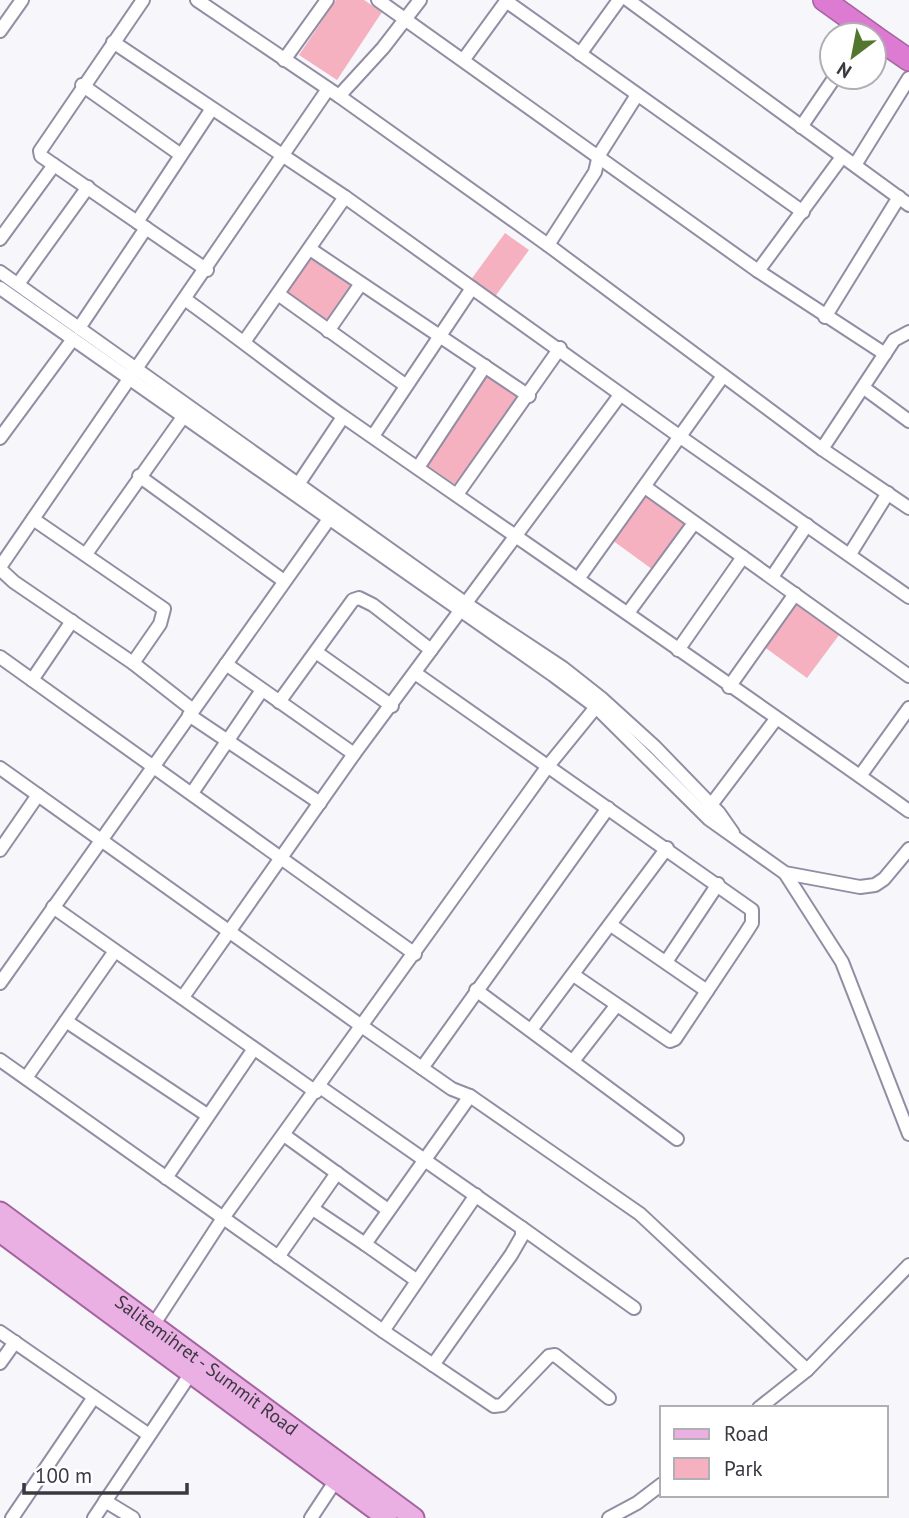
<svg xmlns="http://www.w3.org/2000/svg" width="909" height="1518" viewBox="0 0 909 1518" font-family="'PT Sans',sans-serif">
	<rect width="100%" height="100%" fill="#f7f6fb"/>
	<!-- green -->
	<g fill="#f5b1c0">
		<polygon points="336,0 364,0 382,12 337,80 299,55"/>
		<polygon points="505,233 529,250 494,298 470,281"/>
		<polygon points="308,255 354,288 327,328 280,295"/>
		<polygon points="486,374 523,400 459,487 424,463"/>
		<polygon points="647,493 691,525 656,572 612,540"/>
		<polygon points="798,599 842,631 807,678 763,646"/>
	</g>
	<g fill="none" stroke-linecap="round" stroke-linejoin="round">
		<defs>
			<g id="street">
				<polyline points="143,0 40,151 41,156 207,270"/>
				<polyline points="197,0 339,96 548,245 822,449 909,508"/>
				<polyline points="378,0 758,271 885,354"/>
				<polyline points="628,0 909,205"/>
				<polyline points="506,1 803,212"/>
				<polyline points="0,31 22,0"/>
				<polyline points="113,42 345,197 679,436 909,597"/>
				<polyline points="580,54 619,0"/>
				<polyline points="464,59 507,0"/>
				<polyline points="284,60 327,0"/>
				<polyline points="82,85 181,155"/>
				<polyline points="339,96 383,48 420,0"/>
				<polyline points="801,127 835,77"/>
				<polyline points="855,165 909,78"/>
				<polyline points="137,222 211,110"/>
				<polyline points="0,239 54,165"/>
				<polyline points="548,245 595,172 599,155 637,95"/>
				<polyline points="310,249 529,396"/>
				<polyline points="758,271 842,157"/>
				<polyline points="0,272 465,603 563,668 601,698 655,747 719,813 733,833"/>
				<polyline points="18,284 88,187"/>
				<polyline points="0,288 553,675 596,707 709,819 785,873 860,887 875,885 884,879 909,849"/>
				<polyline points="278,294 405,385"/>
				<path d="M186,300C239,338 290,379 344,417C532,548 722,678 909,811"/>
				<polyline points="825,317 899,197"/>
				<polyline points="79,328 146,228"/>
				<polyline points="328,331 360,285"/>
				<polyline points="244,342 345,197"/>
				<polyline points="864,388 909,421"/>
				<polyline points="373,436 472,288"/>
				<polyline points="0,438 73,339"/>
				<polyline points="822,449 894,340 909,332"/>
				<polyline points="419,466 485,366"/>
				<polyline points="139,476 284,581"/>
				<polyline points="299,483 343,417"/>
				<polyline points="645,487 909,676"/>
				<polyline points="458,493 560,348"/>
				<polyline points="33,519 164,609 160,624 133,663"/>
				<polyline points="86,554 183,417"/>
				<polyline points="850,554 888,493"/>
				<polyline points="0,567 328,89"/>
				<polyline points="0,569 14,582 133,663 193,710"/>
				<polyline points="772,577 807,525"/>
				<polyline points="578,579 723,376"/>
				<polyline points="628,613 694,523"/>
				<polyline points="678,650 743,557"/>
				<polyline points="316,652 392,706"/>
				<polyline points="0,657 415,954"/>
				<polyline points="226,664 354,754"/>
				<polyline points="415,673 752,910 752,923 745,934 675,1039 670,1041 575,976"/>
				<polyline points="32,680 72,621"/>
				<polyline points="729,687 795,594"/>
				<polyline points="279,702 353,600 359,598 373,605 431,650"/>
				<polyline points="189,715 320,803"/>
				<polyline points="0,768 363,1027 452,1089 470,1096 365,1244 416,1280"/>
				<polyline points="860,776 909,708"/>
				<polyline points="192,793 262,690"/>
				<polyline points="711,805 776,719"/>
				<polyline points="0,850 38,795"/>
				<polyline points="785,873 842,962 909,1134"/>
				<polyline points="53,907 316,1092"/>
				<polyline points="611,925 707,991"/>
				<polyline points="666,962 718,884"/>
				<polyline points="0,983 329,519"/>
				<polyline points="476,990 677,1139"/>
				<polyline points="183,997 354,754 620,395"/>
				<polyline points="66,1021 207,1115"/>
				<polyline points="531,1030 667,848"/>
				<polyline points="0,1060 383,1331 494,1406 502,1405 549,1356 555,1355 609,1398"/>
				<polyline points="573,1061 616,1006"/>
				<polyline points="422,1068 608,808"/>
				<polyline points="26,1078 115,951"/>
				<polyline points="320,1087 522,1228 522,1236 511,1255 433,1365"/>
				<polyline points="470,1096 640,1214 807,1370"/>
				<polyline points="284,1135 388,1210"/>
				<polyline points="166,1178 253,1050"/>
				<polyline points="313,1209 365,1244"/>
				<polyline points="522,1228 634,1308"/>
				<polyline points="278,1257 337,1173"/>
				<polyline points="152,1327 223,1218 548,766 596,707"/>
				<polyline points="383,1331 476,1195"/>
				<polyline points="0,1332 149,1435"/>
				<polyline points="0,1363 15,1342"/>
				<polyline points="759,1408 807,1370 909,1265"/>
				<polyline points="105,1501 133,1518"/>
				<polyline points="12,1518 94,1397"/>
				<polyline points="94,1518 191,1373"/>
				<polyline points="311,1518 336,1480"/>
				<polyline points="609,1518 637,1503 662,1484"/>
			</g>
			<g id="primary">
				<path id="s1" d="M0,1212L414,1518"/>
				<polyline points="0,1232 387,1518"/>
			</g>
			<g id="highway">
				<polyline points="824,0 873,35"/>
				<polyline points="874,36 909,60"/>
			</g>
		</defs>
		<!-- street casing -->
		<use href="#street" stroke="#938da3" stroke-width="16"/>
		<!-- primary casing -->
		<use href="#primary" stroke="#a3649f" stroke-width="23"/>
		<!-- highway casing -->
		<use href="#highway" stroke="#a3649f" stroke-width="24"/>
		<!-- street -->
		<use href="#street" stroke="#fff" stroke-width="12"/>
		<!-- primary -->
		<use href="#primary" stroke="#eab0e3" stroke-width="19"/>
		<!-- highway -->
		<use href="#highway" stroke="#dc7bd1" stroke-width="21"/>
	</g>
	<g text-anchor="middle" stroke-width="5" stroke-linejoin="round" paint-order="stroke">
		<!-- street labels -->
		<g font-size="19" fill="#3a3841" stroke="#fff">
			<text dy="7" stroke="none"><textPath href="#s1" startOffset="257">Salitemihret - Summit Road</textPath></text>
		</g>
	</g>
	<!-- legend -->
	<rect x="660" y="1406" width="228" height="91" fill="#ffffff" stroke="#b0afb3" stroke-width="2"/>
	<rect x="674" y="1429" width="35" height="10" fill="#eab0e3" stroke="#b0afb3" stroke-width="2"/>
	<text x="724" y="1441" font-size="21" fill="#3a3841">Road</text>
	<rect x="674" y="1458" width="35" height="21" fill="#f5b1c0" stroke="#b0afb3" stroke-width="2"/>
	<text x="724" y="1476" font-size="21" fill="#3a3841">Park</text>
	<!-- north arrow -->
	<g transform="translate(853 56) rotate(212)"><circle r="33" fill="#ffffff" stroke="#b0afb3" stroke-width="2"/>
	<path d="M0-5L12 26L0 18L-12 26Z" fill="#53762e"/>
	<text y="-10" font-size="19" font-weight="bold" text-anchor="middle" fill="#3a3841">N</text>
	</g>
	<!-- scale -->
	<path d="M24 1483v10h163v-10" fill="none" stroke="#3a3841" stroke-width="3.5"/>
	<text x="35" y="1483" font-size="21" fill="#3a3841" stroke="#ffffff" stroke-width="5" paint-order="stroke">100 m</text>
</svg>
